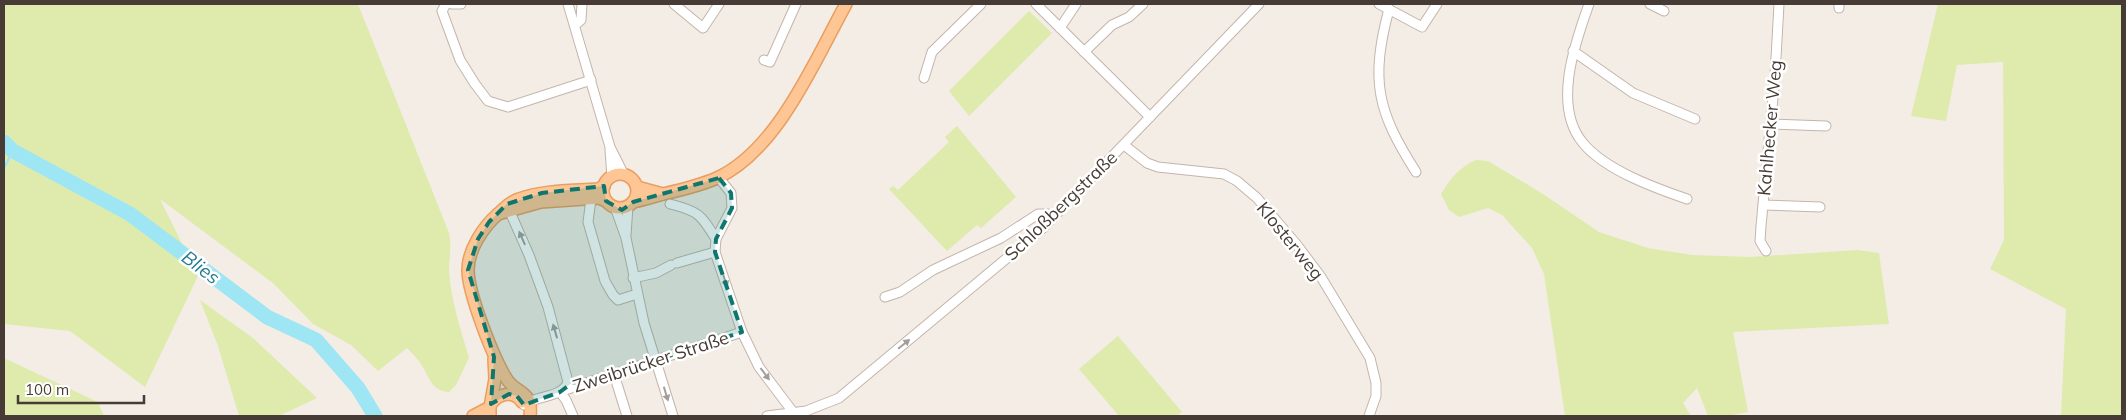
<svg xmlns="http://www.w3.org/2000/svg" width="2126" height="420" viewBox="0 0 2126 420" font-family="Mulish,sans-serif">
	<rect width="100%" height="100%" fill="#f4ede6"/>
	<!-- green -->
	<g fill="#deebad">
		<path d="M4,4H358L449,233C452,246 449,258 449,271C451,301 461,330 469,358L456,385L449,392C432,391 429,377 421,364C417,358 412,353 407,348L378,371L351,345L313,324L274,284L160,199L198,276L145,387L70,331L4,324Z"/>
		<polygon points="1938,4 2122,4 2122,416 2061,416 2066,309 1990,269 2004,240 2003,62 1957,65 1946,121 1911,116"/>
		<polygon points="1029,11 1052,33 969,116 949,91"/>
		<polygon points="957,126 1016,197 981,228 977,225 947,251 889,189 893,186 898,190 949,142 945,137"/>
		<path d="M1476,160L1488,161L1543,194L1599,232L1648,248L1692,255L1750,257L1857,250L1879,253L1889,324L1733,332L1748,412L1728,416H1708L1697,388L1683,403L1691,416H1565L1544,274L1532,248L1502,215L1488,208L1459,217L1449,210L1441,194C1450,179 1459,167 1476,160Z"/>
		<polygon points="200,300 253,338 317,398 279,416 239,416 218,346"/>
		<polygon points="1118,336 1182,412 1177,416 1119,416 1079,369"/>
		<polygon points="4,358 98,402 104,416 4,416"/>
	</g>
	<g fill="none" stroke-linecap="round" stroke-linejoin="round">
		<!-- stream -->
		<polyline stroke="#9fe6f4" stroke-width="2.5" points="4,168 13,151"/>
		<!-- river -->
		<polyline stroke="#9fe6f4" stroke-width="15" points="4,142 13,151 130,214 267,317 316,340 358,388 375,416"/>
		<defs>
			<g id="minor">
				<polyline points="446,4 442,11 460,60 475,84 488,101 508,107 591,80"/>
				<polyline points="452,4 461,4"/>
				<polyline points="568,4 610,147 624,175"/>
				<polyline points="674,4 703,28 719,4"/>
				<polyline points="1036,4 1150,117"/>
				<polyline points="1379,4 1422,27 1437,4"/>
				<path d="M1589,4C1575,43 1552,106 1583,143C1605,170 1655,188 1687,199"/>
				<polyline points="1650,4 1664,11"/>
				<polyline points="1839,8 1839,4"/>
				<path d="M1389,9C1370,81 1377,111 1416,172"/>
				<polyline points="575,25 581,20 582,4"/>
				<polyline points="1060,28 1076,4"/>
				<polyline points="1573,51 1633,93 1695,119"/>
				<polyline points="1084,52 1112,25 1129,17 1143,4"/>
				<polyline points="764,60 770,62 796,4"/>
				<polyline points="924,78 932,52 981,4"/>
				<polyline points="1771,124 1826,126"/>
				<polyline points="1124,145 1147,163 1158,167 1224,174 1237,181 1257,198 1297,245 1321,277 1370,358 1376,383 1376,396 1369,416"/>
				<polyline points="610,150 612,177"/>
				<polyline points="719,178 731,193 732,208 716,239 715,252 742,332 759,367 793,412"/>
				<polyline points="591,199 588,222 605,281 613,295 618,300 637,294"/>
				<path d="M670,204C699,211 701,215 716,239"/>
				<polyline points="1763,205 1820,207"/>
				<polyline points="615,207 626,238 644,323 673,416"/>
				<path d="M510,212L529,255L548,307L568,382C563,398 536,395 524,405"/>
				<polyline points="626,235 628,206"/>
				<polyline points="1766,251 1760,241 1761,226 1775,76 1779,4"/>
				<polyline points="677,263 715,252"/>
				<polyline points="633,278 656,273 671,265"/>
				<polyline points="885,297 900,292 933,270 1001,238 1038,214 1048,214 1053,218"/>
				<polyline points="617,384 627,416"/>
				<polyline points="562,391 742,332"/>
				<polyline points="560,392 566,400 573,416"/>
				<polyline points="767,416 806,411 839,398 1043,228 1259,4"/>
			</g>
			<g id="major">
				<circle cx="620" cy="191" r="17"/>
				<polyline points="637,187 663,194"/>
				<path d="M633,202C643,200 653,197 663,194C681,190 699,186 717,178C778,150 815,60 846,4"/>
				<polyline points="498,214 541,202 599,198 606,201"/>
				<path d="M491,404C499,393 514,390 522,402"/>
				<polyline points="473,416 490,407"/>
				<polyline points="490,416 490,407 495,379 494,359"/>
				<path d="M530,416C533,389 516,395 506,378C493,357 468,293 468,270C468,250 483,227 498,214C505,208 509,202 519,199C544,190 572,191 598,189L604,186"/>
			</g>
		</defs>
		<!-- minor casing -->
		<use href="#minor" stroke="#c3b5ab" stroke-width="11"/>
		<!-- major casing -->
		<use href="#major" stroke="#ea9e5f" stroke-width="14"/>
		<!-- minor -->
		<use href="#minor" stroke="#fff" stroke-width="9"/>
		<!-- major -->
		<use href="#major" stroke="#ffc695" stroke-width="11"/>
	</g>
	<!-- one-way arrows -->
	<defs><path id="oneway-solid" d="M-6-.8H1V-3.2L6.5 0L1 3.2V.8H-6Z" transform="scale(1.25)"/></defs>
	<g fill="#a39e9a">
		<use href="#oneway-solid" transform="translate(522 238) rotate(-114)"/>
		<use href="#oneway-solid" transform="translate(725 280) rotate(72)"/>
		<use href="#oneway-solid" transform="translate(555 331) rotate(-106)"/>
		<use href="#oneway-solid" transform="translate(904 344) rotate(-39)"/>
		<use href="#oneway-solid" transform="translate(765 374) rotate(53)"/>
		<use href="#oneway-solid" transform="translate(666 394) rotate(73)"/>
	</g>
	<!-- marked area -->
	<path fill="#0f766e" fill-opacity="0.2" stroke="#0f766e" stroke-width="4" stroke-dasharray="10 6" stroke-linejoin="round" d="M719,178L731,193L732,208L716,239L715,252L742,332L584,384L573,382L560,392L524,405L517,396L509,394L491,404L494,357L468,270L478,239L489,222L507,204L542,193L604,186L606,201L622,210L633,202Z"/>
	<g text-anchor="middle" stroke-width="5" stroke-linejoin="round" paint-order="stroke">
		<!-- street labels -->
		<g font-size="18" fill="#473c35" stroke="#fff">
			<text transform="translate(1770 128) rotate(-85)" y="6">Kahlhecker Weg</text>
			<text transform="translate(1061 206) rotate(-44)" y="6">Schloßbergstraße</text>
			<text transform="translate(1290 241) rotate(51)" y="6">Klosterweg</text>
			<text transform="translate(651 362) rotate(-18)" y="6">Zweibrücker Straße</text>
		</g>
		<!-- water labels -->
		<g font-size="19" font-style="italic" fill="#227c8f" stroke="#fff">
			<text transform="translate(201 267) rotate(37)" y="7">Blies</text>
		</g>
	</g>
	<!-- border -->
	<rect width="2126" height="420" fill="none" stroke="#473c35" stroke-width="10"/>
	<!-- scale -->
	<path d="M18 395v8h126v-8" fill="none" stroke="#473c35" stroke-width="2.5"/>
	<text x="25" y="395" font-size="15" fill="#473c35" stroke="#ffffff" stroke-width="4" paint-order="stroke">100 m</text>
</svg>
